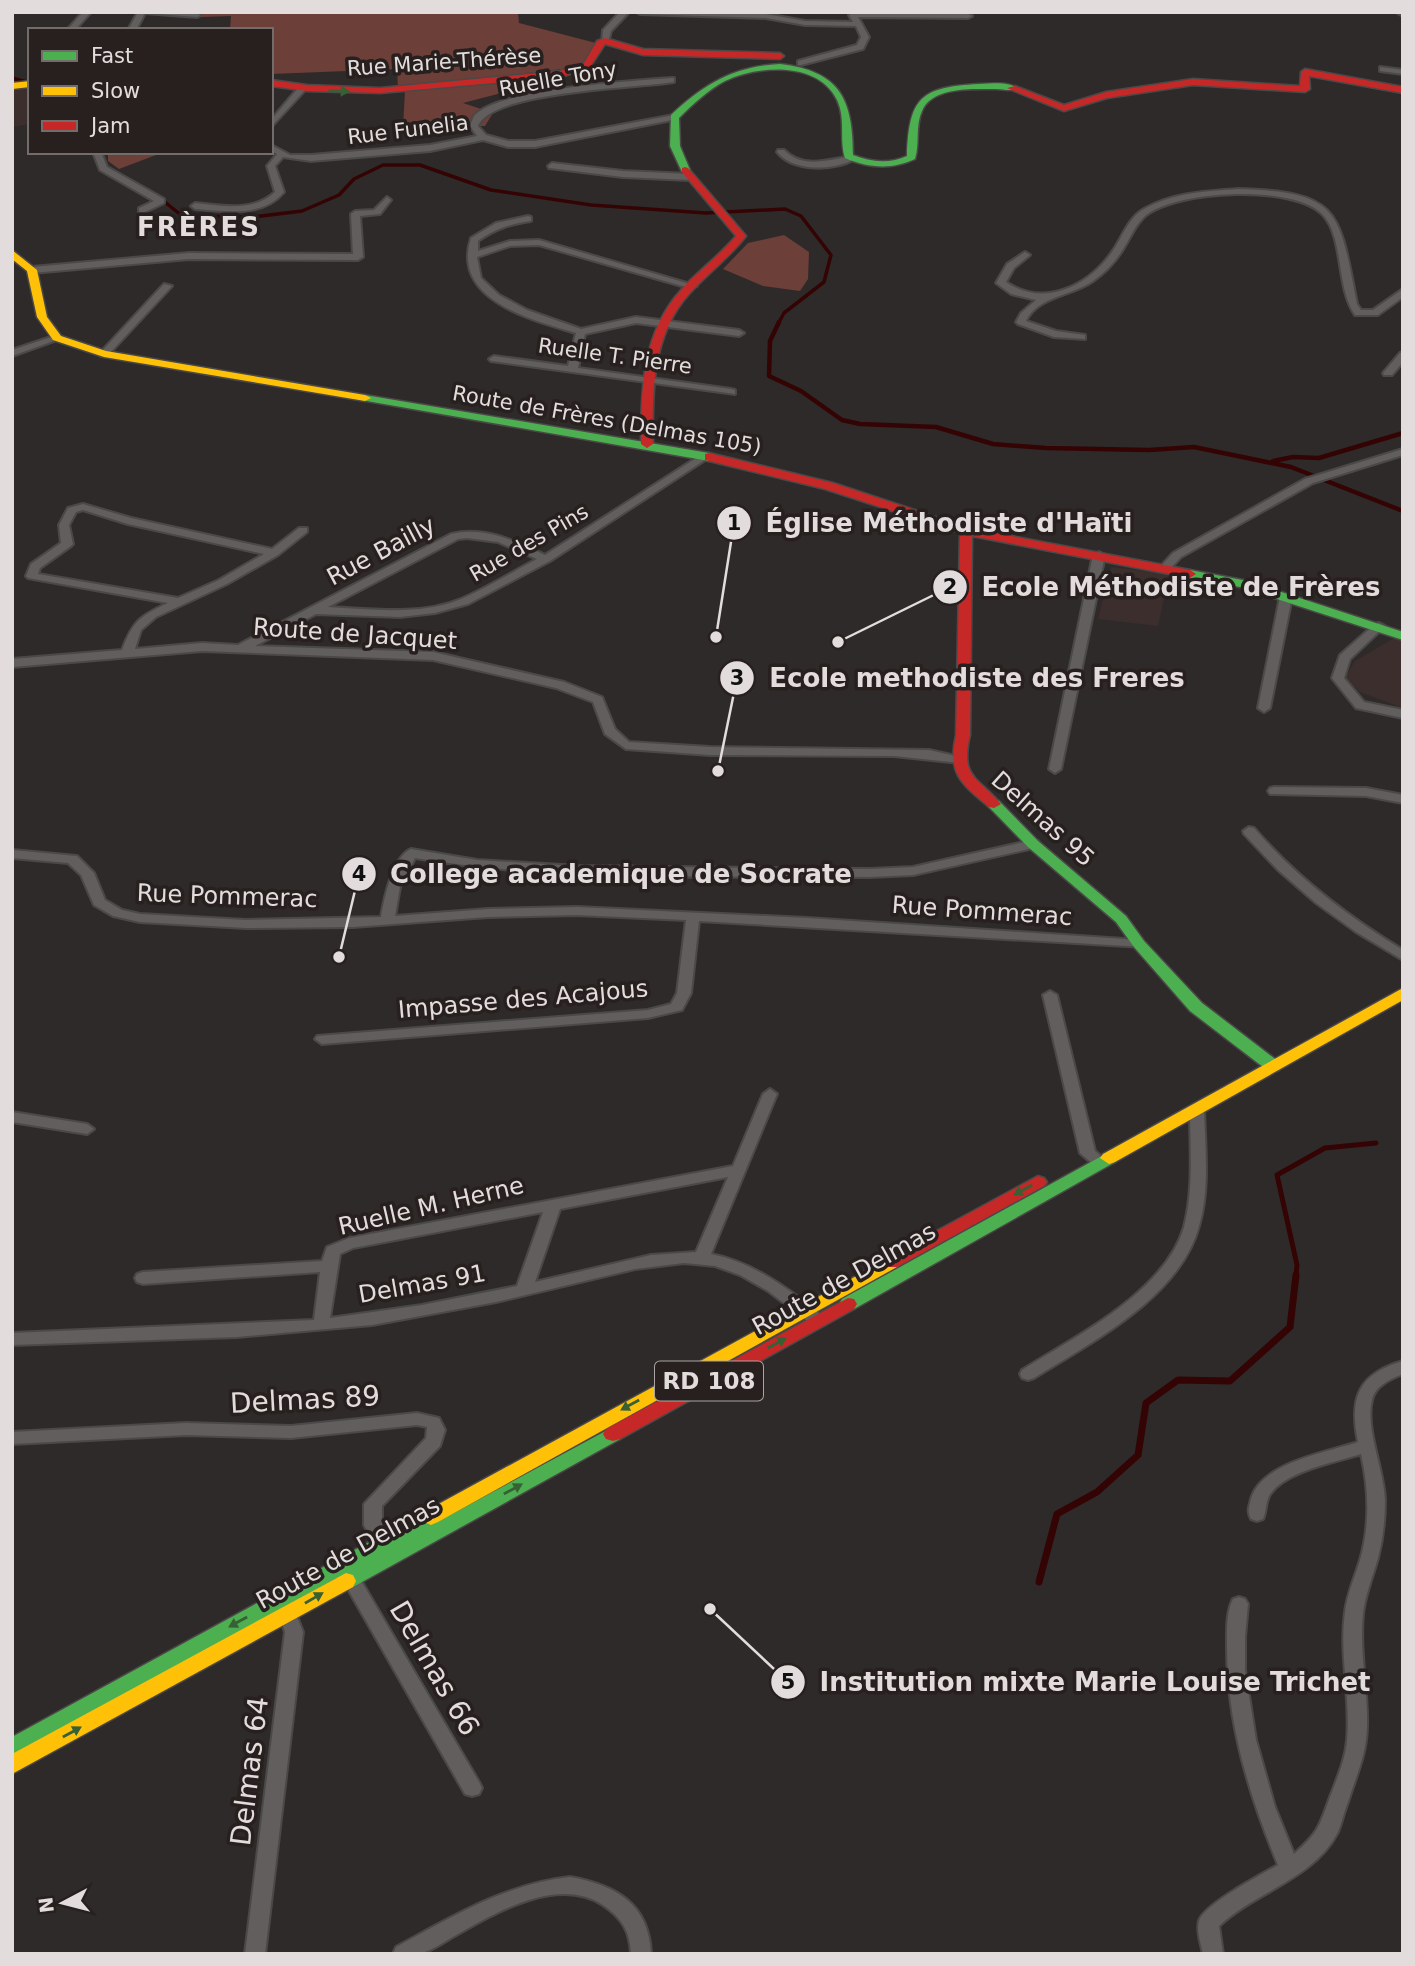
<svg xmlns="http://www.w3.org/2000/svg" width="1415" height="1966" viewBox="0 0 1415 1966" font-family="'DejaVu Sans',sans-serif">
	<rect width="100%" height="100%" fill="#2f2a2a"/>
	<!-- built -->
	<g fill="#3c2e2d">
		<polygon points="12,80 30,85 30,124 12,127"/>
		<polygon points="1111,567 1169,574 1158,626 1098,619"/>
		<polygon points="1396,637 1403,640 1403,708 1360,692 1345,678 1355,661"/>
	</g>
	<!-- green -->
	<g fill="#6c3f39">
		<polygon points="201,12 518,12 519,23 596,43 580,67 398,88 397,69 271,74 271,30 230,30 231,16 201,17"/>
		<polygon points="507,80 517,89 463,103 493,113 485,126 403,127 405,91"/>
		<polygon points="108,152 164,152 119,169 108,161"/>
		<polygon points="784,235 809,252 808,279 800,291 763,286 723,269 748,243"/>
	</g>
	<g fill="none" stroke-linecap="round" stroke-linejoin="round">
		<!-- stream-far3 -->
		<g stroke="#340404" stroke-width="3.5">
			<polyline points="12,78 30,83"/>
			<polyline points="160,198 182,216 253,217 302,211 339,195 354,179 383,165 420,165 491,190 591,205 706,213 785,209 801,216 831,255 824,282 784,313 778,324"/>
		</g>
		<!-- stream-far2 -->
		<g stroke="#340404" stroke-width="4.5">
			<polyline points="779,322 770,341 769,376 801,391 842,420 860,424 936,427 993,444 1046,448 1149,450 1194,447 1291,467 1403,511"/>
			<polyline points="1273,461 1293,457 1319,458 1403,433"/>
		</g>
		<!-- stream-far1 -->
		<polyline stroke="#340404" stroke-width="5" points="1296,1276 1297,1265 1277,1175 1325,1148 1376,1143"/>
		<!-- stream -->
		<polyline stroke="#340404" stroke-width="7" points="1039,1582 1057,1514 1097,1492 1138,1455 1146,1403 1178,1380 1230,1381 1290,1327 1296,1275"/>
		<defs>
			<g id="street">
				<polygon points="83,12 91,12 75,30 67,30"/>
				<polygon points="138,12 189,12 201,15 197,17 145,13 136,30 128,30"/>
				<polygon points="620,12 629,12 611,31 608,43 602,43 603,30"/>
				<polygon points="636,12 766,14 805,21 853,22 849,15 853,13 968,14 972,16 968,18 858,17 869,37 863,49 801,65 798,65 798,61 857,45 861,37 856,26 805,25 766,18 640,14"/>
				<polygon points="1396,12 1403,12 1403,16"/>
				<polygon points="1380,67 1403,70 1403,74 1380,71"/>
				<path d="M671,78H674V82C638,88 491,91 478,126L486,135L508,141H535L674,115H677V119L535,147H508L483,140L430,151L311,161L283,157L275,166L284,192C262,218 226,211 195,209L191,206L195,203C222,206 254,212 275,192L267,166L277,154L271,151V145L290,155H311L430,145L477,136L470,126C471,123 473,118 474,116C497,89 633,81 671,78Z"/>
				<polygon points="299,87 306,89 271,127 271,120"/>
				<path d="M778,150H784C802,169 828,160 851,156L855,159C834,171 793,172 777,152Z"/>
				<polygon points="93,152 101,152 107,167 164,199 164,203 145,212 139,212 139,208 154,201 100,170"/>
				<polygon points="552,163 623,171 690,174 694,177 690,180 623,177 549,168 548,166"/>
				<path d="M1238,189C1341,192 1339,211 1357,304L1361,310H1373L1403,289V297L1378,315H1355C1336,288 1344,238 1323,215C1295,184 1176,190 1145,216C1136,224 1131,236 1125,246C1117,260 1106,272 1093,281C1072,296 1038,296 1026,321L1056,331L1085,335V339L1054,337L1018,324L1016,322L1021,313L1036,300L1011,294L996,283L1007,264L1025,252L1030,255L1014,268L1006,282C1044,308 1088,286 1112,252C1122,238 1128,218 1144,209C1171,193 1207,191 1238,189Z"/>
				<polygon points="387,197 391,200 380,214 360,216 363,257 358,260 189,259 32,273 27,270 32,267 189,253 353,254 351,214 355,211 374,210"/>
				<path d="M528,216L531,217V221C511,224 496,228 478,241V251L510,241L539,240L697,286L689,288L539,245L510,246L477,257L481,278L499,295L527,310L581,329L636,317L739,330L744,333L739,336L636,323L585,334L578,368L731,389L735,390V394L491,361L489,359L494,356L568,366L576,333C532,320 451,300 471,238L496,223Z"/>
				<polygon points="164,284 172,286 107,356 101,356 101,352"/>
				<polygon points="54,336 62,338 12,356 12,350"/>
				<polygon points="1403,352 1403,362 1392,375 1384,375 1383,373 1400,353"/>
				<polygon points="1403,449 1403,455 1313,483 1181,557 1170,569 1166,570 1160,567 1173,553 1305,479"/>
				<path d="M704,453L709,456L708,458L550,561L468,604L435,613L400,617L316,614L255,646L433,652L564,682L602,697L615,729L629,742L710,747L929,750L960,757L962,760L960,763L894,756L710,755L626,749L605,734L593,702L556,688L433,660L202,651L12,667V659L122,650C133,621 140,616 168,603L28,578L26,576L31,564L61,543L59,525L68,508L83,504L131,518L272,549L299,528H307V532L278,555L227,584L156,617L141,630L135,649L202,643L238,645L451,534C485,526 515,541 545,555ZM83,510L128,524L264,554L219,580L178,598L38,574L40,568L71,546L73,544L69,525L76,512ZM467,538L498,542L537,559C512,572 487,588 461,599C420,616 371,609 328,607L458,539Z"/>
				<polygon points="1099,552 1105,555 1061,769 1055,773 1049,769 1093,555"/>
				<polygon points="1286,594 1292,597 1270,708 1264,712 1258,708 1280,597"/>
				<polygon points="1379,623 1385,626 1350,659 1344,678 1364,702 1403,710 1403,718 1356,708 1332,678 1340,655 1375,624"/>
				<polygon points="1274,787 1366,788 1403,795 1403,803 1366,796 1270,794 1268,791 1270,788"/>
				<path d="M1249,827L1254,828C1297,878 1347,916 1403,950V960L1356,932L1316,903L1278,870L1244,834L1243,831Z"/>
				<path d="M1033,840L1038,841L1040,844L1038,847L913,875L870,877C719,875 565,883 415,858L400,887L395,916L488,909L577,907L807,918L1139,940L1146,944L1144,947L699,921L691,993L682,1010L648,1018L322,1044L315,1039L317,1036L648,1010L671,1004L677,993L686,920L577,915L488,917L353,927L246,928L140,922L113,916L94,905L81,875L68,863L12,858V850L77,856L94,873L105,900L122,910L140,914L246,920L381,917C384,899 393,856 411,849L477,860L578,866L870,869L913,867Z"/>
				<polygon points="1050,991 1057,995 1095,1151 1107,1161 1104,1165 1094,1165 1080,1153 1043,995"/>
				<path d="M770,1089L777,1094L711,1254C752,1262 786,1287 818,1312L820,1316L818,1320H806L768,1291L740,1275L715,1266L684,1263L635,1269L496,1302L372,1325L237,1337L12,1345V1333L314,1320L320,1272L143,1284L137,1282L135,1278L137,1274L143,1272L322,1261L327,1247L349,1238L733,1166L763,1094ZM728,1177L696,1252L651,1255L535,1282L560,1209ZM543,1212L517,1286L422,1305L330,1318L340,1254L353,1248Z"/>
				<path d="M1197,1104L1204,1109C1205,1147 1210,1189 1199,1226C1180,1297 1092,1342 1034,1378L1028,1380L1022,1378L1020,1374L1022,1370C1076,1336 1165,1292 1184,1227C1194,1189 1190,1147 1190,1109Z"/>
				<polygon points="12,1112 87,1124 94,1129 87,1134 12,1122"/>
				<path d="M1403,1361V1374C1390,1379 1375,1386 1372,1400C1365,1429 1384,1469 1385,1500C1385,1519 1383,1539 1378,1558C1373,1576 1365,1595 1363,1614C1359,1651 1368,1688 1367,1725C1367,1754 1356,1776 1348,1802C1344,1812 1342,1822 1338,1832C1314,1879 1255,1892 1219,1926L1223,1954H1203C1201,1944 1196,1930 1199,1921C1203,1905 1262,1874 1278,1865C1249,1795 1227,1723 1227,1647C1227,1632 1226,1612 1233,1599L1239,1597L1245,1599L1248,1604L1245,1637V1670L1256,1740L1275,1807L1294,1854C1319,1832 1319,1827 1330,1797C1337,1778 1345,1761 1347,1741C1351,1698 1339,1655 1345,1612C1347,1594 1355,1577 1360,1560C1370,1526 1369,1489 1361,1454C1336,1462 1287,1471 1271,1493C1265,1500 1267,1511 1263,1519L1257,1521L1251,1519C1248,1513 1248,1510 1250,1503C1257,1463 1325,1453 1358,1442C1349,1398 1358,1374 1403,1361Z"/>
				<polygon points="417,1413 439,1418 445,1430 440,1446 382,1506 382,1525 394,1549 391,1554 385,1556 379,1554 364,1525 364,1504 426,1438 427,1427 417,1425 291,1438 186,1435 12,1444 12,1432 186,1423 291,1426"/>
				<polygon points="350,1570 356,1572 479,1782 482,1788 479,1794 472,1796 465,1794 341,1577 344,1572"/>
				<polygon points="285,1599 291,1601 303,1632 265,1954 245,1954 285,1632 276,1606 279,1601"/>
				<path d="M570,1877C615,1885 649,1903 651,1954H631C630,1931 622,1918 603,1905C559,1876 498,1911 458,1934C447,1940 436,1948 425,1952C416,1956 403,1954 393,1954L396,1947C452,1917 505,1884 570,1877Z"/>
			</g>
			<g id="fast">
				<path d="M780,64C839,71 853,98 853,155C870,162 890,164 907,156C909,97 921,87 979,84C992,84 1006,81 1017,88C1010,92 1004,89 996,89C974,89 932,86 922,111C915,126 920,144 915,159C892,170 868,168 845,158C839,139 846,119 837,100C818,61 758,65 725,81C708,90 693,104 679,118L680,146L690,170L682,172L670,146L671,115C704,84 734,66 780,64Z"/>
				<polygon points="365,395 709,453 715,457 709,461 361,400 359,398"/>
				<polygon points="1190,570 1248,581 1403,632 1403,640 1240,587 1186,577 1184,574"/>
				<polygon points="994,800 999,801 1038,841 1126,916 1144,941 1202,1003 1279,1062 1281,1066 1279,1070 1267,1070 1190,1011 1134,947 1116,922 1028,847 989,807 987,804 989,801"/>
				<polygon points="1109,1152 1115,1154 1118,1158 1115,1162 854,1309 842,1309 839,1304 842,1299"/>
				<polygon points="613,1427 620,1429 623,1434 620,1439 353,1587 346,1589 339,1587 337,1578 12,1757 12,1737 424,1512 431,1509 438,1512 441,1517 439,1521"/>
			</g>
			<g id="slow">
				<polygon points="30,81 30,87 12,89 12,83"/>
				<polygon points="12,250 37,270 47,317 61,336 106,351 365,395 371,398 365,401 104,357 53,340 37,317 27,271 12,259"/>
				<polygon points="1403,988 1403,1000 1115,1162 1109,1164 1100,1158 1103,1154"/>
				<polygon points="891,1257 897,1259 900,1263 897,1267 438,1522 431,1525 424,1522 421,1517 424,1512"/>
				<polygon points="346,1573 353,1575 356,1581 353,1587 12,1774 12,1754"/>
			</g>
			<g id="jam">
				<polygon points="605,38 643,49 780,53 784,56 780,59 643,55 605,44 590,67 561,77 380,93 307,91 271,86 271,80 307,85 380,88 560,71 584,63 597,41"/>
				<polygon points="1305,69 1403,87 1403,93 1309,76 1310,89 1305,92 1193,85 1107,98 1064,111 1007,88 1015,86 1064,105 1106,92 1193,79 1300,86 1301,72"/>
				<path d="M685,167L688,168L746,236C729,258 707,274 689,294C652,335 652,392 653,444L647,448L641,444C641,389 642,333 681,290C698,271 719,256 736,236L682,172V168Z"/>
				<path d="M709,453L833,483L969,528L1190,570L1196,574L1190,578L972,536L970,735C960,778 977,776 1001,804L994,808L989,807C961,783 947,774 956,735L960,533L825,489L705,460V454Z"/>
				<polygon points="1038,1176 1044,1178 1047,1182 1044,1186 897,1267 885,1267 882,1263 885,1259"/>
				<polygon points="848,1298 854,1299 857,1304 854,1309 620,1439 613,1441 606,1439 603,1434 606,1429"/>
			</g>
		</defs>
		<!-- street casing -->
		<use href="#street" stroke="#4b4848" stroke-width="4"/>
		<!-- fast casing -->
		<use href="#fast" stroke="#4b4848" stroke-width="3"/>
		<!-- slow casing -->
		<use href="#slow" stroke="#4b4848" stroke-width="3"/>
		<!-- jam casing -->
		<use href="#jam" stroke="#4b4848" stroke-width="3"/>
		<!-- street -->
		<use href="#street" fill="#615e5d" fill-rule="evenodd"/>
		<!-- fast -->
		<use href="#fast" fill="#4caf50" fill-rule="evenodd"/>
		<!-- slow -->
		<use href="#slow" fill="#ffc107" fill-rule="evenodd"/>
		<!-- jam -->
		<use href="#jam" fill="#c62828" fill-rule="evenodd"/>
	</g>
	<!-- one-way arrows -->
	<defs><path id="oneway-solid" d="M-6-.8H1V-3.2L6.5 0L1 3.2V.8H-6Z" transform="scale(1.75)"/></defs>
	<g fill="#386035">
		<use href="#oneway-solid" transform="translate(339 91) rotate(2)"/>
		<use href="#oneway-solid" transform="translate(1023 1190) rotate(152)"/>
		<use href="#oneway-solid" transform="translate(777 1343) rotate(-28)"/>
		<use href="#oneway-solid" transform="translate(630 1405) rotate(151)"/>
		<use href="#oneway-solid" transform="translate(513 1489) rotate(-29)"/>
		<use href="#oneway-solid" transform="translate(314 1598) rotate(-30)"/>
		<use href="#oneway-solid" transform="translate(238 1622) rotate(151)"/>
		<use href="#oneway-solid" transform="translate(72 1732) rotate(-29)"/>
	</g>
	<g text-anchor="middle" stroke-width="7" stroke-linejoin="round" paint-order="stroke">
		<!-- far-street labels -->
		<g font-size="21" fill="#e2dddc" stroke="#27201f">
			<text transform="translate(444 62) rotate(-4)" y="7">Rue Marie-Thérèse</text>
			<text transform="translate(558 79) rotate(-10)" y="7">Ruelle Tony</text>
			<text transform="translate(408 130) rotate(-7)" y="7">Rue Funelia</text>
			<text transform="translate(615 356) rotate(8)" y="7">Ruelle T. Pierre</text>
			<text transform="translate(607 420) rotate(10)" y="7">Route de Frères (Delmas 105)</text>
			<text transform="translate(529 543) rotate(-30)" y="7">Rue des Pins</text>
		</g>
		<!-- shield labels -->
		<rect fill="#27201f" stroke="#aaa4a3" stroke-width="2" x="655" y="1361.5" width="108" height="39" rx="5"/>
		<g font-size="23" font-weight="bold" fill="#e2dddc">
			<text x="709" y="1389">RD 108</text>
		</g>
		<!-- street labels -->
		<g font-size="24" fill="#e2dddc" stroke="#27201f">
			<text transform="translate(381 551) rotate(-28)" y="8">Rue Bailly</text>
			<text transform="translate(355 634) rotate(4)" y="8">Route de Jacquet</text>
			<text transform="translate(1043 819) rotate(42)" y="8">Delmas 95</text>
			<text transform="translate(227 896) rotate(2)" y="8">Rue Pommerac</text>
			<text transform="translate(982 911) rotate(4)" y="8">Rue Pommerac</text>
			<text transform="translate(523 999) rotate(-5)" y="8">Impasse des Acajous</text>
			<text transform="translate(431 1206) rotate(-13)" y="8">Ruelle M. Herne</text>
			<text transform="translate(844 1279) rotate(-29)" y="8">Route de Delmas</text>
			<text transform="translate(422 1284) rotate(-10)" y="8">Delmas 91</text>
			<text transform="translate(348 1553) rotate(-29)" y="8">Route de Delmas</text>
		</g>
		<!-- far-district labels -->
		<g font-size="26" font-weight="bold" letter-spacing="2" fill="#e2dddc" stroke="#27201f">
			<text x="199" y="236">FRÈRES</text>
		</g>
		<!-- near-street labels -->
		<g font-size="28" fill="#e2dddc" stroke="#27201f">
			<text transform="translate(305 1399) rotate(-3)" y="10">Delmas 89</text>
			<text transform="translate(435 1668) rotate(60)" y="10">Delmas 66</text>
			<text transform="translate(249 1771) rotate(-83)" y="10">Delmas 64</text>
		</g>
	</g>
	<!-- callouts -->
	<path fill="none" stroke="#e2dddc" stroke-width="2.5" d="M716 637L734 523M838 642L950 587M718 771L737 678M339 957L359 874M710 1609L788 1682"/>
	<g fill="#e2dddc" stroke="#27201f" stroke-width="2.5">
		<circle cx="716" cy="637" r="7"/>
		<circle cx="838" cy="642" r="7"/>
		<circle cx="718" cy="771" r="7"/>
		<circle cx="339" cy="957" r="7"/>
		<circle cx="710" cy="1609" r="7"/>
		<circle cx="734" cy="523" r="18"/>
		<circle cx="950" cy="587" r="18"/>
		<circle cx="737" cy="678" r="18"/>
		<circle cx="359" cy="874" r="18"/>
		<circle cx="788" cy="1682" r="18"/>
	</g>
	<g font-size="21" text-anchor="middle" font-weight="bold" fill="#111">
		<text x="734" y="530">1</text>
		<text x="950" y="594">2</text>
		<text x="737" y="685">3</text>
		<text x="359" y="881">4</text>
		<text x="788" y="1689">5</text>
	</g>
	<g font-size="26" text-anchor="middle" font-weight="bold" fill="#e2dddc" stroke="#27201f" stroke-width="7" stroke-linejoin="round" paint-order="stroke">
		<text x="949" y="532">Église Méthodiste d'Haïti</text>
		<text x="1181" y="596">Ecole Méthodiste de Frères</text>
		<text x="977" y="687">Ecole methodiste des Freres</text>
		<text x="621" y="883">College academique de Socrate</text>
		<text x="1095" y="1691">Institution mixte Marie Louise Trichet</text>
	</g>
	<!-- border -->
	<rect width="1415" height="1966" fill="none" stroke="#e2dddc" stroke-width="28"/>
	<!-- legend -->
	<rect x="28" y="28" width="245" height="126" fill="#27201f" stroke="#726c6b" stroke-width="2"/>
	<rect x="42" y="51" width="35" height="10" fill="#4caf50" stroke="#726c6b" stroke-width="2"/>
	<text x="91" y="63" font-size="21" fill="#e2dddc">Fast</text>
	<rect x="42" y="86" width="35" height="10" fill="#ffc107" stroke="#726c6b" stroke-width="2"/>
	<text x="91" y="98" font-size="21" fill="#e2dddc">Slow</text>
	<rect x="42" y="121" width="35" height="10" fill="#c62828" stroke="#726c6b" stroke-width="2"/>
	<text x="91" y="133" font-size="21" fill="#e2dddc">Jam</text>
	<!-- north arrow -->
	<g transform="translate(63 1903) rotate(263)" stroke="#27201f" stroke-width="5" paint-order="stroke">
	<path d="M0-5L12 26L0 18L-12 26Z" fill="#e2dddc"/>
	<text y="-10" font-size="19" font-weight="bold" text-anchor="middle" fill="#e2dddc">N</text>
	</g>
</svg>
